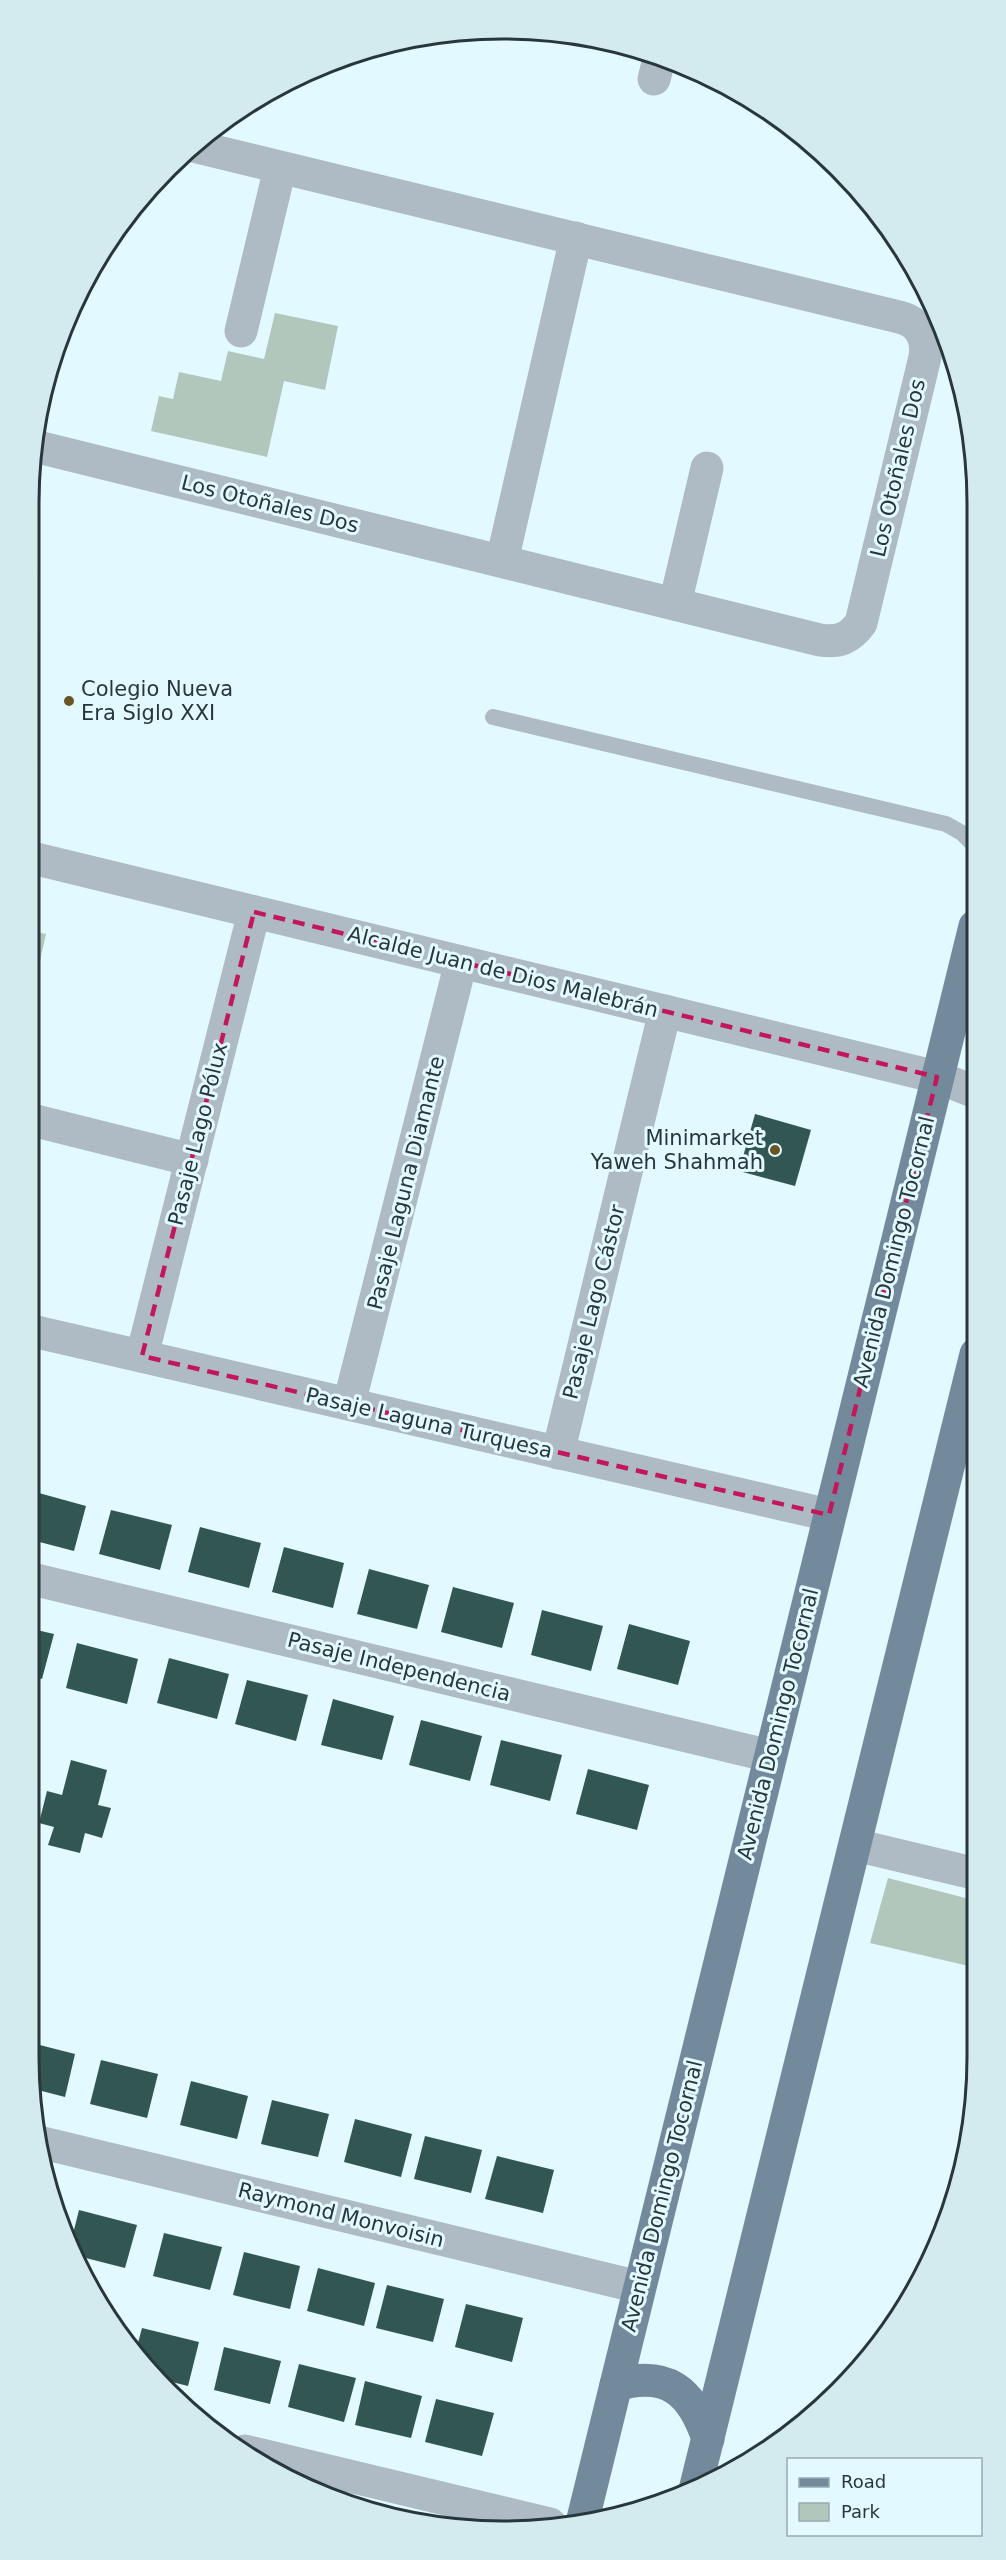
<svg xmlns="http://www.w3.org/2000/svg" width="1006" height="2560" viewBox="0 0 1006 2560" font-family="'DejaVu Sans',sans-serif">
	<rect width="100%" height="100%" fill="#e2faff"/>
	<!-- green -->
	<g fill="#b1c7bb">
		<polygon points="275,313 338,326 325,390 284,381 267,457 151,431 159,396 173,399 179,372 221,381 228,351 264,359"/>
		<polygon points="29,930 46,934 30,1005 28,1005"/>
		<polygon points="888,1878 977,1901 977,1968 870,1943"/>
	</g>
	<!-- building -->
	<g fill="#325753">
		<polygon points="755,1114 811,1130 795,1186 739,1171"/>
		<polygon points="28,1490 86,1506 74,1551 28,1539"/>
		<polygon points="111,1510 172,1525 160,1570 99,1554"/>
		<polygon points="200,1527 261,1543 249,1588 188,1572"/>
		<polygon points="284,1547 344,1563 333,1608 272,1592"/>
		<polygon points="369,1569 429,1585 417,1629 357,1614"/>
		<polygon points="453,1587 514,1603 502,1648 441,1632"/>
		<polygon points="542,1610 603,1626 591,1671 531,1655"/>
		<polygon points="629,1624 690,1641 678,1685 617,1669"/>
		<polygon points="28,1628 54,1634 42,1679 28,1675"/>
		<polygon points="77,1643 138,1659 127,1704 66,1688"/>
		<polygon points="169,1658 229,1674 217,1719 157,1703"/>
		<polygon points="247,1680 308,1695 296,1741 235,1724"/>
		<polygon points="333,1699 394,1716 382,1760 321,1745"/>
		<polygon points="421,1720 482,1736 470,1781 409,1765"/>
		<polygon points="501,1740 562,1755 550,1801 490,1785"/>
		<polygon points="71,1760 107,1770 98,1805 111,1808 102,1838 85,1833 80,1853 48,1845 54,1827 39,1823 47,1791 62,1795"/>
		<polygon points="588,1769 649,1785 637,1830 576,1814"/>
		<polygon points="28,2042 75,2054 65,2097 34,2089"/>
		<polygon points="101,2060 158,2074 147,2118 90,2104"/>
		<polygon points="191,2081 248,2096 237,2139 180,2125"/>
		<polygon points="272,2100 329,2114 318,2157 261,2144"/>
		<polygon points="355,2119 412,2134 401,2177 344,2162"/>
		<polygon points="425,2136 482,2150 471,2193 414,2179"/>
		<polygon points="497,2156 554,2170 543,2213 485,2199"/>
		<polygon points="79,2210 137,2225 125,2268 74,2255 70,2246"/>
		<polygon points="164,2233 222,2247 210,2290 153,2276"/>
		<polygon points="244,2252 300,2266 290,2309 233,2295"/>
		<polygon points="318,2268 375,2283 364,2326 307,2311"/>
		<polygon points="387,2285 444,2299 433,2342 376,2328"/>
		<polygon points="466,2304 523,2318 512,2362 455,2347"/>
		<polygon points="142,2328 199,2342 188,2386 156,2378 146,2370 135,2354"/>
		<polygon points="224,2347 281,2361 270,2404 214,2390"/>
		<polygon points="299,2364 356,2378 344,2422 288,2407"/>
		<polygon points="365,2381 422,2396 411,2438 355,2425"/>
		<polygon points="436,2399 494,2413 482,2456 425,2442"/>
	</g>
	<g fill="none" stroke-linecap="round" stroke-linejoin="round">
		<!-- service -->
		<polyline stroke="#aebbc4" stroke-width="16" points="493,717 946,824 962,833 974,845"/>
		<!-- minor -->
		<g stroke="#aebbc4" stroke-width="33">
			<polyline points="654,79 660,56"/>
			<polyline points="241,331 280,168"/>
			<path d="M38,447L820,640C839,643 850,638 861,623L925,357C928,336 919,322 899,317L193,146"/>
			<polyline points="502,561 576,238"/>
			<polyline points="675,604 707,468"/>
			<polyline points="28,1119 192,1160"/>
			<polyline points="28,1330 829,1515"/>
			<polyline points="142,1356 254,912"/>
			<polyline points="349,1404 461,962"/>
			<polyline points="558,1453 665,1011"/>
			<polyline points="28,1578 770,1756"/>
			<polyline points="855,1845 977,1874"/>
			<polyline points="43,2143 639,2287"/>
			<polyline points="245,2451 550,2524"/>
		</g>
		<!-- tertiary -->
		<polyline stroke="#aebbc4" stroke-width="33" points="28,857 937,1077 975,1092"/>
		<!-- primary -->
		<g stroke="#728a9b" stroke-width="33">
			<path d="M616,2385C667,2370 692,2391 708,2439"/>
			<polyline points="695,2490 976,1354"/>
			<polyline points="582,2523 975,926"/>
		</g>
	</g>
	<!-- marked area -->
	<path fill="none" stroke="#c2185b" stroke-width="4.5" stroke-dasharray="12 8" stroke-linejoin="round" d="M254,912L937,1077L829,1515L142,1356Z"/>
	<!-- markers -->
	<g fill="#695423" stroke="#e2faff" stroke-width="2">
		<circle cx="69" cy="701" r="6"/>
		<circle cx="775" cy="1150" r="6"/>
	</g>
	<g text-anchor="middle" stroke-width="6" stroke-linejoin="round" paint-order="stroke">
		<!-- street labels -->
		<g font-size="21" fill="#28373b" stroke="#e2faff">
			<text transform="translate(898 468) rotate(-77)" y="7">Los Otoñales Dos</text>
			<text transform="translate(270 504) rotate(14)" y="7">Los Otoñales Dos</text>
			<text transform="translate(503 972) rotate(14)" y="7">Alcalde Juan de Dios Malebrán</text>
			<text transform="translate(198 1134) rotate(-76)" y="7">Pasaje Lago Pólux</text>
			<text transform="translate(406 1183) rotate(-76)" y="7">Pasaje Laguna Diamante</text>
			<text transform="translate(894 1252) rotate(-76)" y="7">Avenida Domingo Tocornal</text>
			<text transform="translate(594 1302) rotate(-76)" y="7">Pasaje Lago Cástor</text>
			<text transform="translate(429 1423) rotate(13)" y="7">Pasaje Laguna Turquesa</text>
			<text transform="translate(399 1667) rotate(14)" y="7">Pasaje Independencia</text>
			<text transform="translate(778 1724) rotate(-76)" y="7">Avenida Domingo Tocornal</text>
			<text transform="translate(662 2196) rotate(-76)" y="7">Avenida Domingo Tocornal</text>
			<text transform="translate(341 2215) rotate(14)" y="7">Raymond Monvoisin</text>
		</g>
		<!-- poi labels -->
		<g font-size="21" fill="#28373b" stroke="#e2faff" text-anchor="start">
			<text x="81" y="696">Colegio Nueva<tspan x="81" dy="24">Era Siglo XXI</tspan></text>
			<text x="763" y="1145" text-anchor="end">Minimarket<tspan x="763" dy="24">Yaweh Shahmah</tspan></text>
		</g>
	</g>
	<!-- crop -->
	<path d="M0 0H1006V2560H0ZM503 39H503A464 464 0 0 1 967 503V2057A464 464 0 0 1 503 2521H503A464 464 0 0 1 39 2057V503A464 464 0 0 1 503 39Z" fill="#d3eaef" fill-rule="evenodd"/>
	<path fill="none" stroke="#28373b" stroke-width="3" d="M503 39H503A464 464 0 0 1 967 503V2057A464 464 0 0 1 503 2521H503A464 464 0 0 1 39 2057V503A464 464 0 0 1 503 39Z"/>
	<!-- legend -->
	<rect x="787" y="2458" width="195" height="78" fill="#e2faff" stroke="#98acb1" stroke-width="1.5"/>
	<rect x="799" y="2478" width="30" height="9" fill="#728a9b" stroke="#98acb1" stroke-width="1.5"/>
	<text x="841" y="2488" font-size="18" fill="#28373b">Road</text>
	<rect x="799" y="2503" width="30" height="18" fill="#b1c7bb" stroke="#98acb1" stroke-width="1.5"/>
	<text x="841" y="2518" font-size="18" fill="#28373b">Park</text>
</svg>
